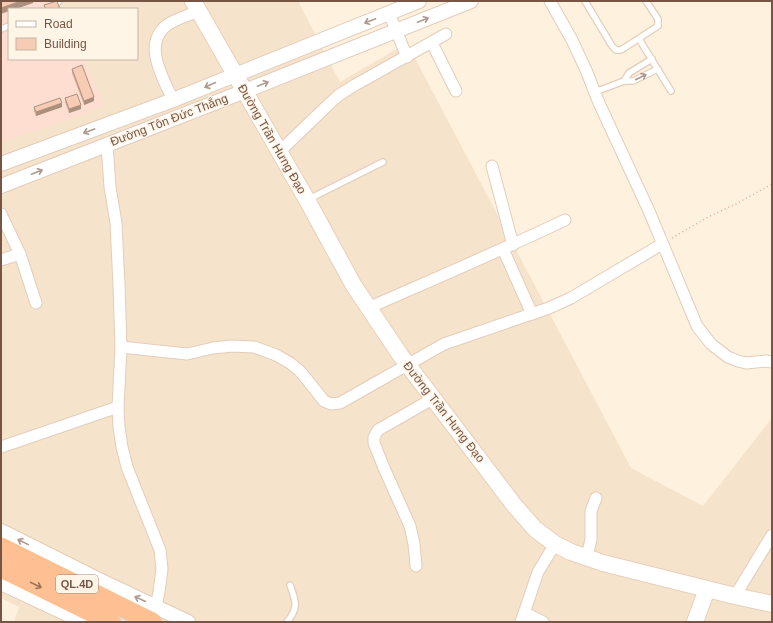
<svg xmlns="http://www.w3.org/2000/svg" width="773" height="623" viewBox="0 0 773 623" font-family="Arial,sans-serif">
	<rect width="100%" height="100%" fill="#fef1de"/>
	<!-- residential -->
	<path fill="#f6e3cc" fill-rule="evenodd" d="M1,1H298L340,82L407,43L631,468L703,506L772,418V622H14L19,607L1,598ZM9,9H137V59H9Z"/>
	<!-- commercial -->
	<polygon fill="#ffded2" points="1,1 58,1 62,9 9,9 9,59 84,59 105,106 1,143"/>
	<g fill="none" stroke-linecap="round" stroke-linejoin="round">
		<defs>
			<g id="service">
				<polyline points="585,1 612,46 616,50 621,50 658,26 658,19 646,1"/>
				<polyline points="49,9 54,7 59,1"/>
				<polyline points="1,29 9,26"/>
				<polyline points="639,39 671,91"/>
				<polyline points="624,81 629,73 652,59"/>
				<polyline points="595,92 624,81 633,81 658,69"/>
				<polyline points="307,200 383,162"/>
				<path d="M287,622C299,607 296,602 290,585"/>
			</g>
			<g id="minor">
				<polyline points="550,1 572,40 586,70 599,103 649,211 697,326 711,344 728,357 738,361 746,363 766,361 772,362"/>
				<polyline points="389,13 407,57"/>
				<polyline points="432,43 456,91"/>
				<path d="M173,100C163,78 142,44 167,25C176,19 189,15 199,11"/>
				<polyline points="107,145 110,187 116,223 119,285 121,347 118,407 119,427 122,447 127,467 160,550 162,569 159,592 156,607 153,613"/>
				<polyline points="279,152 328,105 339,95 355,85 446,34"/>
				<polyline points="492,166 513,245"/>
				<polyline points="1,214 20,254 36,303"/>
				<polyline points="503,249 532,314"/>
				<polyline points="1,260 20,254"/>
				<path d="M368,308C434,279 500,251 565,220"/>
				<polyline points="121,347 187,354 213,348 232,346 254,347 276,355 290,363 300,371 324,401 331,404 340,403 444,344 549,308 571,298 662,244"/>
				<polyline points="1,447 118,407"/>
				<polyline points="587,557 591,539 591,511 596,498"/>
				<polyline points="416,566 414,544 410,526 384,468 374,443 374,437 378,430 434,398"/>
				<polyline points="735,596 772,535"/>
				<polyline points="525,613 543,622"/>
				<polyline points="521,622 538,572 555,544"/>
			</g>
			<g id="tertiary">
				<polyline points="1,164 173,100 419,1"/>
				<polyline points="1,186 245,91 471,1"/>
				<polyline points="1,531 97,579 188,622"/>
				<polyline points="1,583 84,622"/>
			</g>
			<g id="secondary">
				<polyline points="193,1 307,200 354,286 401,356 514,505 535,529 555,544 571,552 603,563 735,596 772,604"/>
				<polyline points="695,622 707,589"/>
			</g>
			<g id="trunk">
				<polyline points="1,547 152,622"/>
				<polyline points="1,568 111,622"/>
			</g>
		</defs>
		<!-- service casing -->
		<use href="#service" stroke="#e3cdba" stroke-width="8"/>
		<!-- minor casing -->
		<use href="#minor" stroke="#e3cdba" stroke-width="13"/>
		<!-- tertiary casing -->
		<use href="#tertiary" stroke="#e3cdba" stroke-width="16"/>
		<!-- secondary casing -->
		<use href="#secondary" stroke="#eacfb9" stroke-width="18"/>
		<!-- trunk casing -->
		<use href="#trunk" stroke="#ded6d2" stroke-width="21"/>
		<!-- path -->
		<polyline stroke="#dab097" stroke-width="1.5" stroke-dasharray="1 3" stroke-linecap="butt" points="672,238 708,217 736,204 772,184"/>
		<!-- service -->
		<use href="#service" stroke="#fff" stroke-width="5.5"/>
		<!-- minor -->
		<use href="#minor" stroke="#fff" stroke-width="11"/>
		<!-- tertiary -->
		<use href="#tertiary" stroke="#fff" stroke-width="14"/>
		<!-- secondary -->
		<use href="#secondary" stroke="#fff" stroke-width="16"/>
		<!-- trunk -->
		<use href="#trunk" stroke="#fec092" stroke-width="19"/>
	</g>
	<!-- wall -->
	<g fill="#d4b09b">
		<polygon points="72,69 94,101 84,105 72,73"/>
		<polygon points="65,98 81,109 69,113 65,102"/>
		<polygon points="34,107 62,107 36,116 34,111"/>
	</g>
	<!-- shaded-wall -->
	<g fill="#ac907e">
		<polygon points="21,1 33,1 33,3 16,9 9,9 9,11 1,14 1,8"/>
		<polygon points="94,97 94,101 84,105 84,101"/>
		<polygon points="62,103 62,107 36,116 36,112"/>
		<polygon points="81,105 81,109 69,113 69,109"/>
	</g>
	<!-- building -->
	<g fill="#f6cdb4" stroke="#ac907e">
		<polygon points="1,1 21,1 1,8"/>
		<polygon points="57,1 60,9 46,9 44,5"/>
		<polygon points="82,65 94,97 84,101 72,69"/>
		<polygon points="77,94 81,105 69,109 65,98"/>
		<polygon points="60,98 62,103 36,112 34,107"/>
	</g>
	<!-- one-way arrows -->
	<defs><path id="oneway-shaft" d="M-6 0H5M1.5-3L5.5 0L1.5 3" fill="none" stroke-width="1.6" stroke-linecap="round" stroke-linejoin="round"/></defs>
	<g stroke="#ad998f">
		<use href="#oneway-shaft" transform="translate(423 20) rotate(-21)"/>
		<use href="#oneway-shaft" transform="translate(370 21) rotate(159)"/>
		<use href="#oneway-shaft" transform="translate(641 77) rotate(-27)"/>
		<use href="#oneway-shaft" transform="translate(263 84) rotate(-22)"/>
		<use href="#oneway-shaft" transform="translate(210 85) rotate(156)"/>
		<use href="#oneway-shaft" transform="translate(89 131) rotate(160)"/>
		<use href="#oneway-shaft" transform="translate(37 172) rotate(-21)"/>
		<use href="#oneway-shaft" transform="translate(23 542) rotate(-154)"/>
		<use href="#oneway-shaft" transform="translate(140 599) rotate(-155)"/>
	</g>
	<use stroke="#987058" href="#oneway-shaft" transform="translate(36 585) rotate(26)"/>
	<g text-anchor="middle" stroke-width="3" stroke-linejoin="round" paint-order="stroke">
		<!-- shield labels -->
		<rect fill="#fff5e7" stroke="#9f8576" stroke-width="1" x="56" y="575" width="42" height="18" rx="3"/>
		<g font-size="11" font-weight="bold" fill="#765545">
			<text x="77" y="588">QL.4D</text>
		</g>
		<!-- street labels -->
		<g font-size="12" fill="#765545" stroke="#fff5e7">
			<text transform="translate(169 120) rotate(-21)" y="4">Đường Tôn Đức Thắng</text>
			<text transform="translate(272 139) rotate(60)" y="4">Đường Trần Hưng Đạo</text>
			<text transform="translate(444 412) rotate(52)" y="4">Đường Trần Hưng Đạo</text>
		</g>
	</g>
	<!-- border -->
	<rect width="773" height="623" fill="none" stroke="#765545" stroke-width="4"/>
	<!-- legend -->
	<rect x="8" y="8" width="130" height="52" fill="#fff5e7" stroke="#c8b5a6"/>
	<rect x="16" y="21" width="20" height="6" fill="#ffffff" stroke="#c8b5a6"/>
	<text x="44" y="28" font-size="12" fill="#765545">Road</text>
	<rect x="16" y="38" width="20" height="12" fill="#f6cdb4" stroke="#c8b5a6"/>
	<text x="44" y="48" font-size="12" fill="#765545">Building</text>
</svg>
